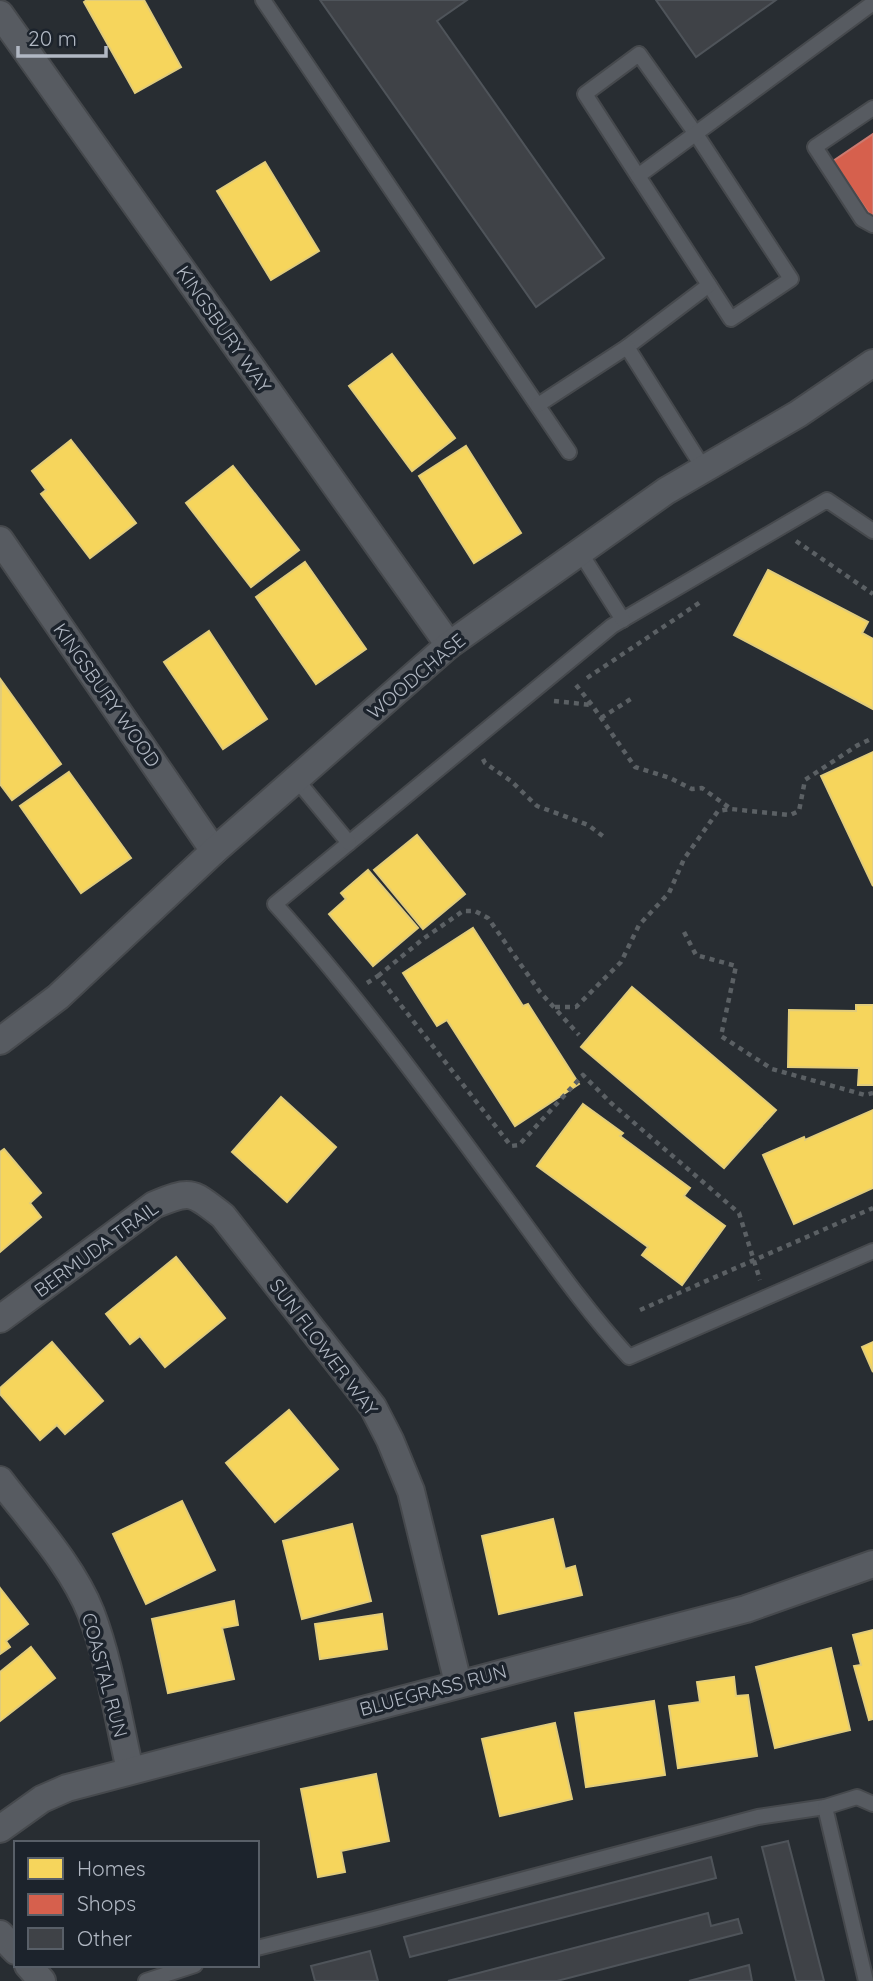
<svg xmlns="http://www.w3.org/2000/svg" width="873" height="1981" viewBox="0 0 873 1981" font-family="Quicksand,sans-serif">
	<rect width="100%" height="100%" fill="#282d32"/>
	<!-- homes -->
	<g fill="#f6d55c" stroke="#e1cc7b" stroke-width="2">
		<polygon points="87,0 144,0 181,67 135,93 84,2"/>
		<polygon points="265,162 319,251 271,280 217,191"/>
		<polygon points="392,354 455,438 412,471 349,386"/>
		<polygon points="71,440 136,523 90,558 41,494 46,490 32,471"/>
		<polygon points="466,446 521,533 474,563 419,476"/>
		<polygon points="233,466 299,550 251,587 186,503"/>
		<polygon points="305,562 366,649 316,684 256,597"/>
		<polygon points="768,570 868,622 862,633 873,639 873,709 734,635"/>
		<polygon points="209,631 267,719 223,749 164,662"/>
		<polygon points="1,680 61,764 12,800 0,784"/>
		<polygon points="873,752 873,886 821,776"/>
		<polygon points="69,772 131,858 81,893 20,806"/>
		<polygon points="417,835 465,894 423,929 374,870"/>
		<polygon points="368,870 418,928 373,966 329,914 346,899 341,893"/>
		<polygon points="473,928 523,1006 528,1004 579,1084 515,1126 447,1020 437,1026 403,973"/>
		<polygon points="632,987 776,1110 724,1168 581,1047"/>
		<polygon points="856,1005 873,1005 873,1085 858,1085 859,1068 788,1067 789,1010 856,1011"/>
		<polygon points="281,1097 336,1147 287,1202 232,1152"/>
		<polygon points="583,1104 623,1133 620,1136 690,1188 684,1196 725,1226 682,1285 642,1255 648,1247 537,1166"/>
		<polygon points="873,1110 873,1188 794,1224 763,1155 804,1137 805,1140"/>
		<polygon points="4,1149 41,1193 30,1203 41,1217 0,1252 0,1152"/>
		<polygon points="176,1257 225,1318 165,1367 140,1336 130,1344 106,1314"/>
		<polygon points="52,1342 103,1401 65,1434 57,1425 40,1440 0,1394 0,1388"/>
		<polygon points="873,1342 873,1372 862,1347"/>
		<polygon points="289,1410 338,1469 275,1522 226,1463"/>
		<polygon points="182,1501 215,1570 146,1604 113,1534"/>
		<polygon points="553,1519 565,1569 575,1566 582,1595 499,1614 482,1536"/>
		<polygon points="352,1524 371,1601 302,1619 283,1541"/>
		<polygon points="0,1588 28,1624 6,1641 10,1647 0,1654"/>
		<polygon points="234,1601 238,1625 222,1628 234,1679 168,1693 152,1619"/>
		<polygon points="382,1614 387,1649 320,1659 315,1624"/>
		<polygon points="873,1630 873,1719 869,1720 854,1666 861,1665 853,1635"/>
		<polygon points="31,1647 55,1678 0,1721 0,1672"/>
		<polygon points="831,1648 850,1730 775,1748 756,1667"/>
		<polygon points="734,1677 736,1696 748,1695 757,1756 678,1768 669,1706 700,1702 697,1682"/>
		<polygon points="654,1701 665,1775 586,1787 575,1713"/>
		<polygon points="555,1723 572,1799 500,1816 482,1739"/>
		<polygon points="376,1774 389,1841 341,1851 345,1872 318,1877 301,1789"/>
	</g>
	<!-- shops -->
	<polygon fill="#d6604d" stroke="#cb7a70" stroke-width="2" points="873,134 873,218 872,218 833,161"/>
	<!-- building -->
	<g fill="#3f4247" stroke="#4f545a" stroke-width="2">
		<polygon points="320,0 467,0 437,21 604,258 536,307"/>
		<polygon points="656,0 776,0 696,57"/>
		<polygon points="788,1841 824,1981 796,1981 762,1847"/>
		<polygon points="711,1857 716,1878 410,1957 404,1937"/>
		<polygon points="708,1913 711,1926 738,1919 742,1933 557,1981 448,1981"/>
		<polygon points="370,1951 378,1981 315,1981 311,1966"/>
		<polygon points="749,1965 752,1981 689,1981"/>
	</g>
	<g fill="none" stroke-linecap="round" stroke-linejoin="round">
		<defs>
			<g id="service">
				<polyline points="263,0 569,452"/>
				<polyline points="873,108 815,147 862,219 873,225"/>
				<polyline points="638,176 585,94 639,54 696,134 791,279 731,319 709,285"/>
				<polyline points="627,347 709,285 638,176 873,3"/>
				<polyline points="538,405 627,347 704,469"/>
				<path d="M873,531L827,500L612,626L275,904C358,996 431,1097 505,1197C545,1251 583,1307 629,1357L873,1251"/>
				<polyline points="580,552 623,620"/>
				<polyline points="296,779 349,843"/>
				<polyline points="257,1948 374,1919 758,1817 825,1807"/>
				<polyline points="146,1981 195,1965"/>
				<polyline points="866,1981 825,1807 857,1797 873,1804"/>
			</g>
			<g id="minor">
				<polyline points="0,14 449,645"/>
				<polyline points="0,540 214,851"/>
				<polyline points="0,1041 58,997 214,851 449,645 666,491 798,414 873,363"/>
				<path d="M0,1319L154,1205C192,1189 192,1192 223,1216L373,1407L390,1440L411,1491L458,1683"/>
				<path d="M0,1480C31,1521 72,1565 91,1613C110,1663 118,1718 130,1770"/>
				<polyline points="0,1829 42,1799 67,1788 746,1609 873,1564"/>
				<polyline points="0,1934 16,1951"/>
				<polyline points="28,1965 42,1981"/>
			</g>
		</defs>
		<!-- service casing -->
		<use href="#service" stroke="#46494d" stroke-width="18"/>
		<!-- minor casing -->
		<use href="#minor" stroke="#46494d" stroke-width="30"/>
		<!-- path -->
		<g stroke="#5b6064" stroke-width="4.5" stroke-dasharray="5 5" stroke-linecap="butt">
			<polyline points="796,541 873,594"/>
			<polyline points="587,678 702,601"/>
			<polyline points="576,685 592,705 635,767 670,778 692,789 702,788 731,809"/>
			<polyline points="554,701 592,705"/>
			<polyline points="601,718 634,697"/>
			<polyline points="483,759 485,763 511,781 537,806 588,825 604,837"/>
			<polyline points="684,932 696,955 736,966 721,1036 772,1069 865,1095 873,1093"/>
			<polyline points="378,976 423,939 463,911 475,911 488,918 540,992 579,1035"/>
			<polyline points="367,983 378,976 511,1146 519,1145 583,1075 611,1103 739,1213 760,1280"/>
			<polyline points="555,1007 576,1007 621,962 639,925 669,893 684,859 718,811 731,809 790,815 799,811 805,780 858,745 873,738"/>
			<polyline points="640,1310 873,1208"/>
		</g>
		<!-- service -->
		<use href="#service" stroke="#575b61" stroke-width="14"/>
		<!-- minor -->
		<use href="#minor" stroke="#575b61" stroke-width="26"/>
	</g>
	<g text-anchor="middle" stroke-width="7" stroke-linejoin="round" paint-order="stroke">
		<!-- street labels -->
		<g font-size="19" fill="#b1b8c3" stroke="#1c232c">
			<text transform="translate(224 329) rotate(55)" y="7">KINGSBURY WAY</text>
			<text transform="translate(416 676) rotate(-40)" y="7">WOODCHASE</text>
			<text transform="translate(107 695) rotate(55)" y="7">KINGSBURY WOOD</text>
			<text transform="translate(96 1249) rotate(-36)" y="7">BERMUDA TRAIL</text>
			<text transform="translate(324 1347) rotate(53)" y="7">SUN FLOWER WAY</text>
			<text transform="translate(105 1675) rotate(75)" y="7">COASTAL RUN</text>
			<text transform="translate(433 1690) rotate(-15)" y="7">BLUEGRASS RUN</text>
		</g>
	</g>
	<!-- legend -->
	<rect x="14" y="1841" width="245" height="126" fill="#1c232c" stroke="#585f68" stroke-width="2"/>
	<rect x="28" y="1858" width="35" height="21" fill="#f6d55c" stroke="#585f68" stroke-width="2"/>
	<text x="77" y="1876" font-size="21" fill="#b1b8c3">Homes</text>
	<rect x="28" y="1894" width="35" height="21" fill="#d6604d" stroke="#585f68" stroke-width="2"/>
	<text x="77" y="1911" font-size="21" fill="#b1b8c3">Shops</text>
	<rect x="28" y="1928" width="35" height="21" fill="#3f4247" stroke="#585f68" stroke-width="2"/>
	<text x="77" y="1946" font-size="21" fill="#b1b8c3">Other</text>
	<!-- scale -->
	<path d="M18 46v10h88v-10" fill="none" stroke="#b1b8c3" stroke-width="3.5"/>
	<text x="28" y="46" font-size="21" fill="#b1b8c3" stroke="#1c232c" stroke-width="5" paint-order="stroke">20 m</text>
</svg>
